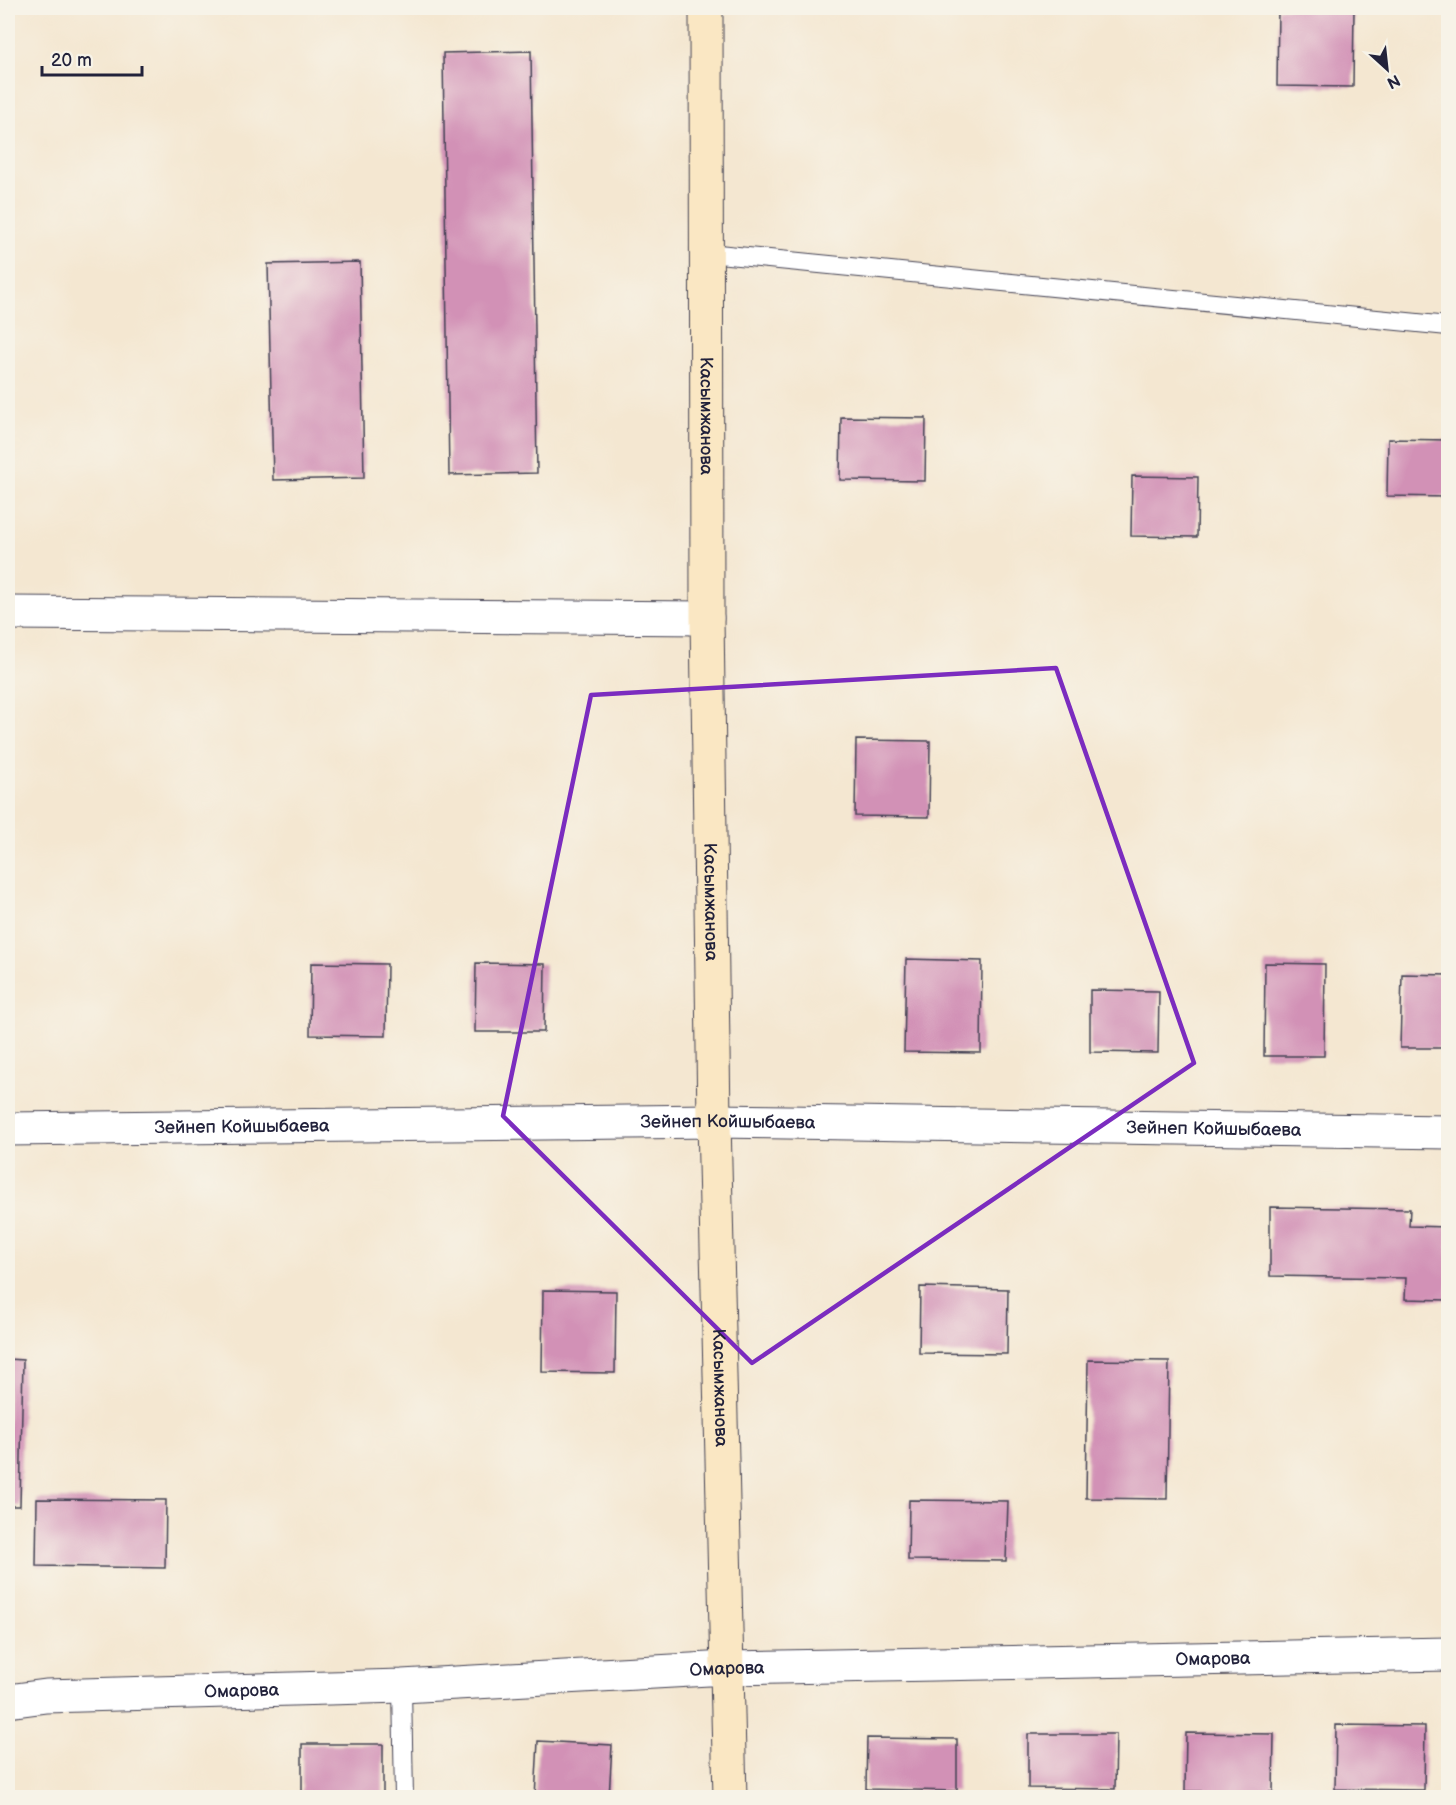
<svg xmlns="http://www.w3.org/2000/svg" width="1456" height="1805" viewBox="0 0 1456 1805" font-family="'Balsamiq Sans',sans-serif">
	<rect width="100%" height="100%" fill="#f7f3e8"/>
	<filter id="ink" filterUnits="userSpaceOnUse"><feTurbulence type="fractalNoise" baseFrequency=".0167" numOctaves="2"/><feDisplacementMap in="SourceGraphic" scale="12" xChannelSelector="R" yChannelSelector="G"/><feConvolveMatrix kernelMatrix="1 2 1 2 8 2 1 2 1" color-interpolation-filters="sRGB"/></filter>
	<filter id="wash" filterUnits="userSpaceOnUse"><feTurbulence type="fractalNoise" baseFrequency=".008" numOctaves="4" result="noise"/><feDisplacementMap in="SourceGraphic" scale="24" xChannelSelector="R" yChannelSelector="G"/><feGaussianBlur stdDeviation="1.35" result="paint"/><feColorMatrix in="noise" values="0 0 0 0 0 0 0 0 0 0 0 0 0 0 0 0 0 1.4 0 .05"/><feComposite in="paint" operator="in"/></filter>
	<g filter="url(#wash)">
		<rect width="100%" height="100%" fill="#f4e7d1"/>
		<g id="blocks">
			<!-- building -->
			<g fill="#d291b6">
				<polygon points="1278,8 1354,8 1353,87 1277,86"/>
				<polygon points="531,51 537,473 449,475 443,53"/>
				<polygon points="360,262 364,478 273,480 268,264"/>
				<polygon points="841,417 926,418 925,481 840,480"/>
				<polygon points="1388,439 1448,440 1448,497 1387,496"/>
				<polygon points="1132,476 1198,477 1197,537 1131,536"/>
				<polygon points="856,740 930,741 929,817 855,816"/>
				<polygon points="906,959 982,961 981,1053 904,1052"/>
				<polygon points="311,963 387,964 386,1036 310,1035"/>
				<polygon points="476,963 545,964 544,1032 475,1032"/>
				<polygon points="1265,963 1325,964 1324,1056 1264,1056"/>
				<polygon points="1402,974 1448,975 1448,1048 1400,1048"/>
				<polygon points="1090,990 1159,991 1158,1053 1090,1052"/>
				<polygon points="1270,1207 1410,1209 1409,1226 1448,1227 1448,1300 1405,1299 1406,1278 1270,1276"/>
				<polygon points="920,1287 1008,1289 1007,1354 919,1353"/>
				<polygon points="543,1290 616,1291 615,1373 542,1372"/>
				<polygon points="8,1359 23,1360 20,1506 8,1506"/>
				<polygon points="1088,1360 1169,1361 1167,1499 1086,1498"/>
				<polygon points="37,1499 166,1500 165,1568 36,1566"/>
				<polygon points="909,1500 1008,1501 1006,1561 908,1560"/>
				<polygon points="1336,1725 1425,1726 1424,1790 1335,1789"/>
				<polygon points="1186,1733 1274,1734 1273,1792 1185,1791"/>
				<polygon points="1028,1734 1116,1734 1115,1789 1028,1788"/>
				<polygon points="867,1738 957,1739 957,1791 866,1789"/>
				<polygon points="538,1741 612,1745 609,1798 535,1798"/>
				<rect x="302" y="1744" width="81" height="54"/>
			</g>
		</g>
	</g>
	<g filter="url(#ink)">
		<use href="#blocks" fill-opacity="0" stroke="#424052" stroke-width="1.5"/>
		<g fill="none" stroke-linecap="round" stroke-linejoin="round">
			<defs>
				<g id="lane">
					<polyline points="708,253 1448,326"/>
					<polyline points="402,1686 404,1798"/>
				</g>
				<g id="street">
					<polyline points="8,613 707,618"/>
					<path id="s1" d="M8,1129L714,1121L1448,1132"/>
					<path id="s2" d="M8,1701L46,1696L402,1686L727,1668L1448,1654"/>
				</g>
				<g id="secondary">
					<path id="s3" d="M706,8L707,618L714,1121L730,1798"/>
				</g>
			</defs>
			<!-- lane casing -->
			<use href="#lane" stroke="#424052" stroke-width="20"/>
			<!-- street casing -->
			<use href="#street" stroke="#424052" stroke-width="35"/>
			<!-- secondary casing -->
			<use href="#secondary" stroke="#424052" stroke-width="35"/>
			<!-- lane -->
			<use href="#lane" stroke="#fff" stroke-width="18"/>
			<!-- street -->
			<use href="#street" stroke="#fff" stroke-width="33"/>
			<!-- secondary -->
			<use href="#secondary" stroke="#fae7c3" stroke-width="33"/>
		</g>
	</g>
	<!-- marked area -->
	<path fill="none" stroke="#7b2cbf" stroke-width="4.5" stroke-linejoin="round" d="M1056,668L1194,1063L752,1363L503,1116L591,695Z"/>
	<g text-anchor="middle" stroke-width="4.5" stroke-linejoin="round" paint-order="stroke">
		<!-- street labels -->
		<g font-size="18" fill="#22223b" stroke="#f7f3e8">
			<text dy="6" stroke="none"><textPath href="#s3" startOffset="408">Касымжанова</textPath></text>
			<text dy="6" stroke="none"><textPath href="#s3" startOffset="894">Касымжанова</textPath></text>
			<text dy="6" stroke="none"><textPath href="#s1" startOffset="720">Зейнеп Койшыбаева</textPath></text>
			<text dy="6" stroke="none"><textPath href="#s1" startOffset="234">Зейнеп Койшыбаева</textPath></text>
			<text dy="6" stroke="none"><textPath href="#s1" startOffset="1206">Зейнеп Койшыбаева</textPath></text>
			<text dy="6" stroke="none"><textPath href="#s3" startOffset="1380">Касымжанова</textPath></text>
			<text dy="6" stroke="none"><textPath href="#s2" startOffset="1206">Омарова</textPath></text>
			<text dy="6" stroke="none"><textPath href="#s2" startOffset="720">Омарова</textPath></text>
			<text dy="6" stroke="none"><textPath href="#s2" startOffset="234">Омарова</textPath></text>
		</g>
	</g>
	<!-- margin -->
	<rect width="1456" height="1805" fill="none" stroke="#f7f3e8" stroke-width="30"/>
	<!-- north arrow -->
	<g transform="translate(1387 69) rotate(153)" stroke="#f7f3e8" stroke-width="4.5" paint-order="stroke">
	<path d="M0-4.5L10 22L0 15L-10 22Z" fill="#22223b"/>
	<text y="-9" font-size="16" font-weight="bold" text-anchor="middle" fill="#22223b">N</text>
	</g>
	<!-- scale -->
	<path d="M42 66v9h100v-9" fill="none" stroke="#22223b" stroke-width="3"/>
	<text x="51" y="66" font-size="18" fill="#22223b" stroke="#f7f3e8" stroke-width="4.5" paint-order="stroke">20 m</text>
</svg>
